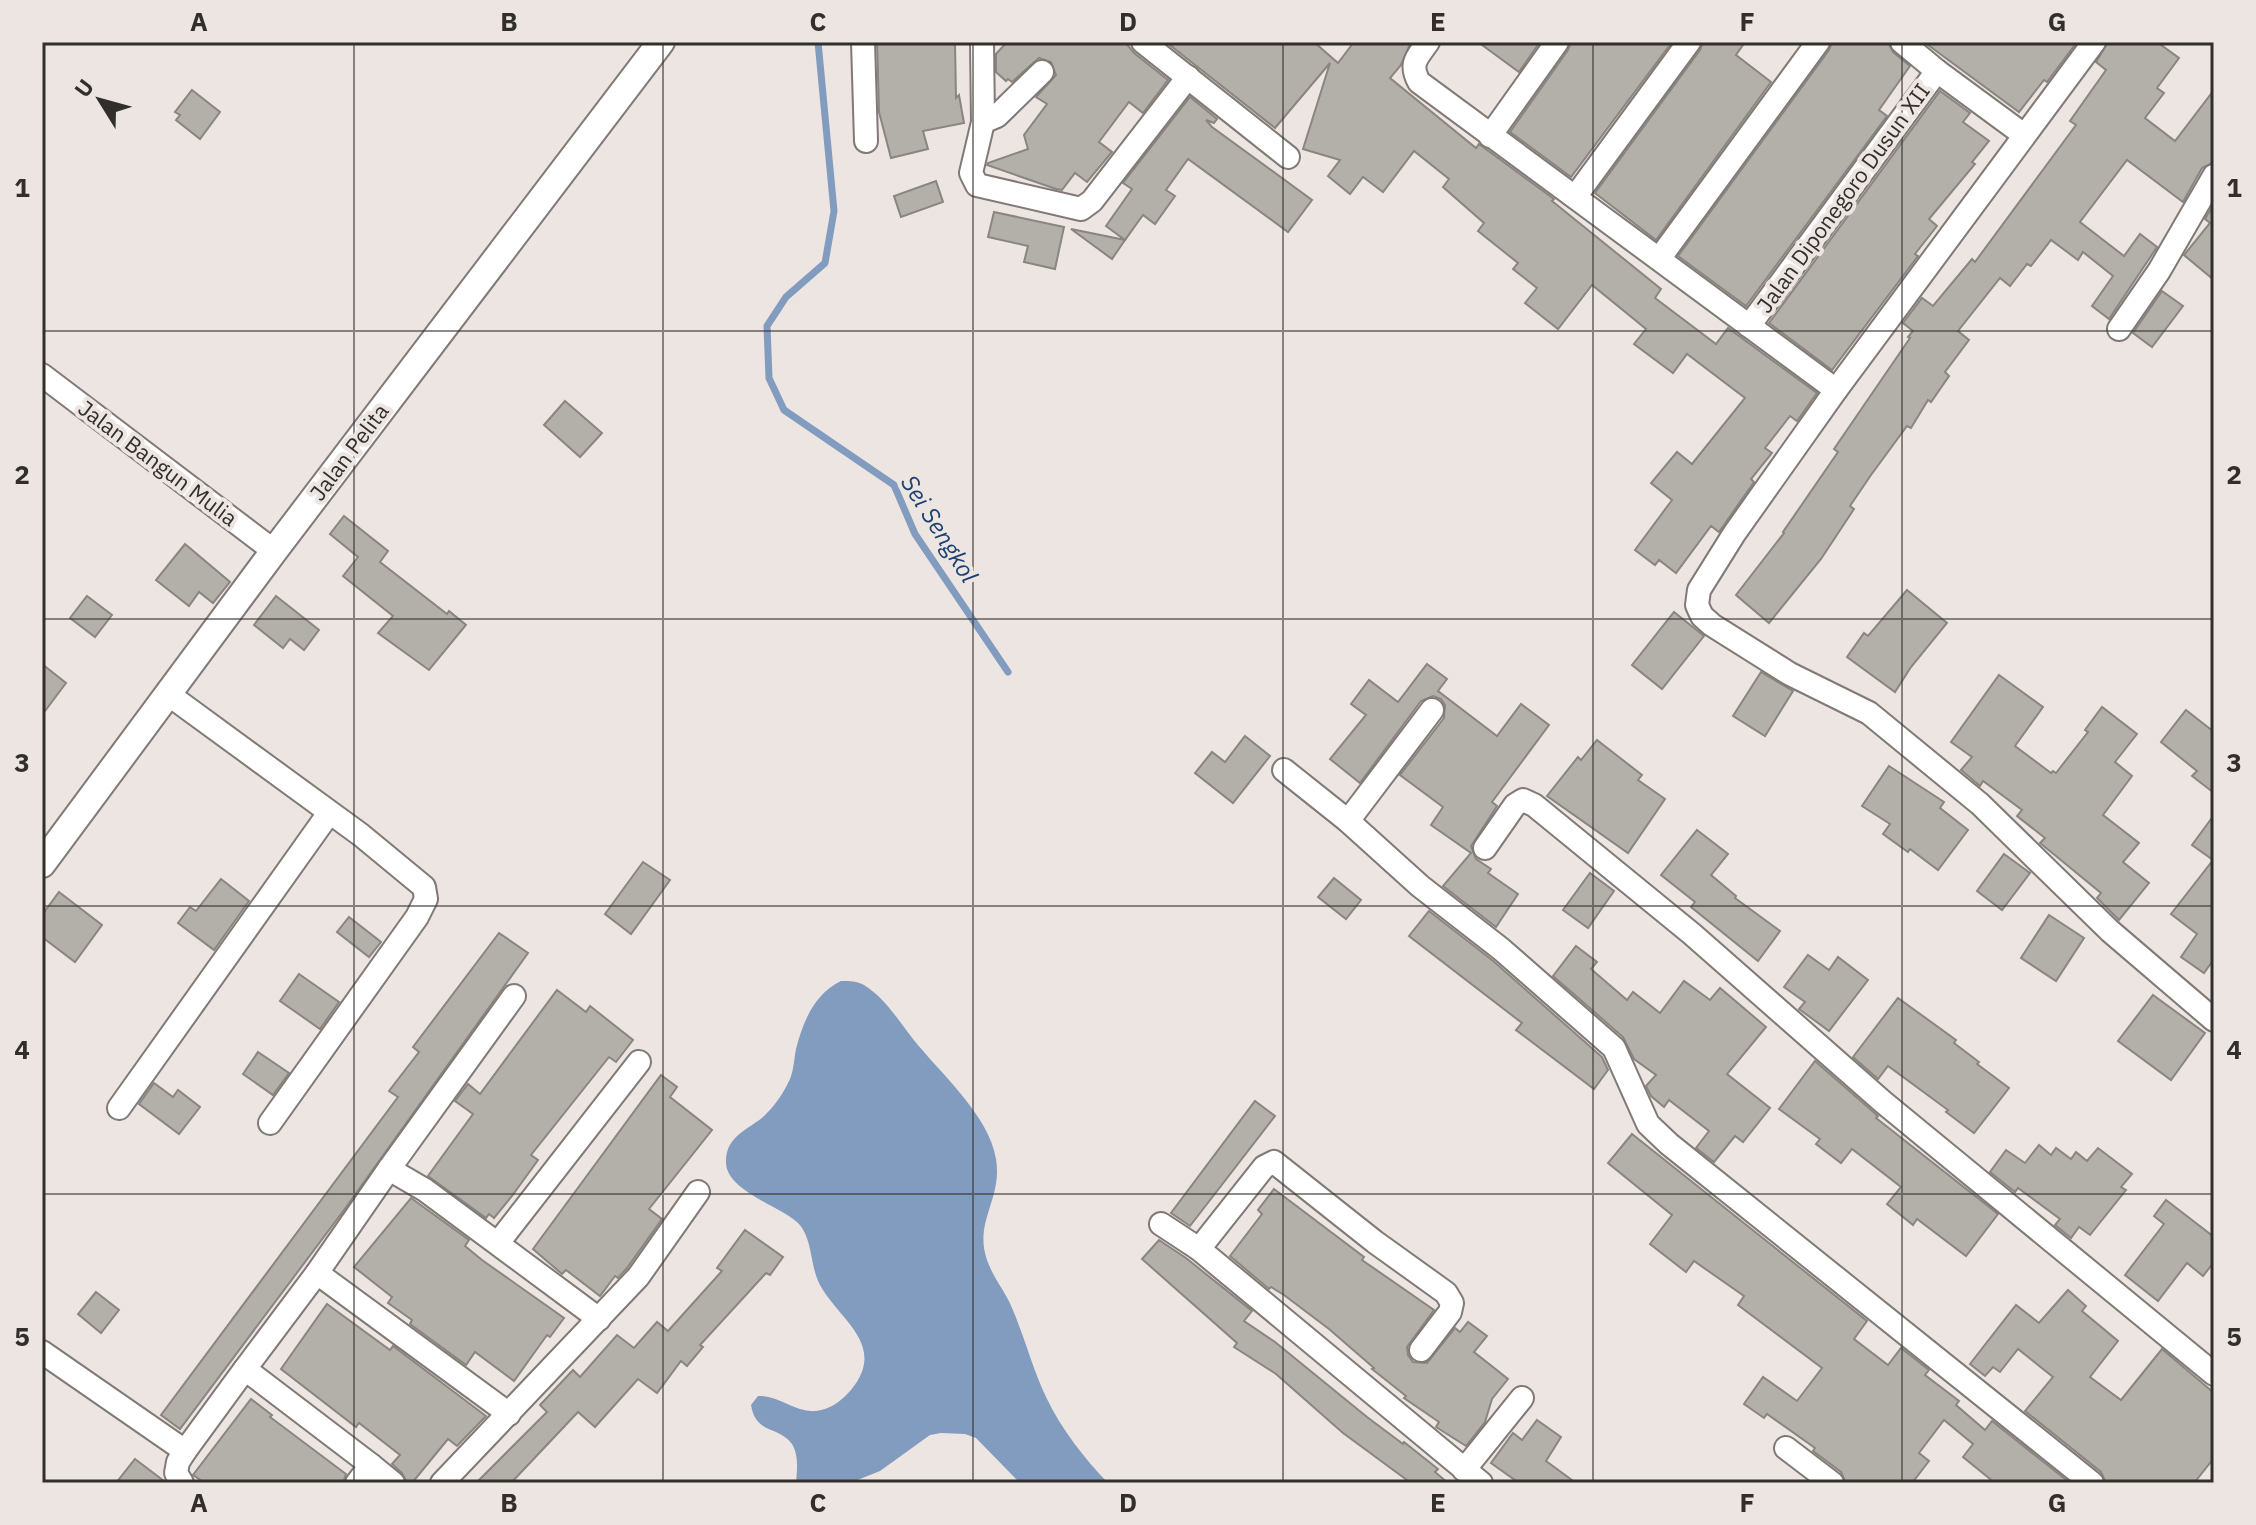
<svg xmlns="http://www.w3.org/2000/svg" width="2256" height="1525" viewBox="0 0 2256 1525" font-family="'IBM Plex Sans',sans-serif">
	<rect width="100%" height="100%" fill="#ede5e2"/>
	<!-- water -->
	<path fill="#819cbf" d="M841,981C850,981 857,981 864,985C886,999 898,1020 913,1039C940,1073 989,1115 996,1159C1003,1201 971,1223 989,1265C995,1280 1006,1293 1012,1308C1025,1338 1033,1370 1047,1399C1062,1430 1084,1458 1108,1483H1020L976,1438L965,1434L941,1433L930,1435L880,1471L850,1483H796C797,1471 799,1455 792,1444C778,1425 756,1435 751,1405L758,1396C778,1395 796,1413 816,1411C831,1409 841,1401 851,1390C888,1345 839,1320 820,1285C810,1267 813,1238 798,1223C780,1206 727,1191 726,1163C725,1134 752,1129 766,1114C776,1104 784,1092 790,1079C794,1069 794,1059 796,1049C803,1022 814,994 841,981Z"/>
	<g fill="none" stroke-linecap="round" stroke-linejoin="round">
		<!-- stream -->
		<polyline stroke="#819cbf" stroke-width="7" points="818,42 834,211 825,263 786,297 767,326 769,378 784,410 894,485 915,534 1008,672"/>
	</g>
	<!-- building -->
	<g fill="#b3afa9" stroke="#8a8580" stroke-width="2">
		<polygon points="877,42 955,42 956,98 959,95 964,123 923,131 928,149 891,158 879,112"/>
		<polygon points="1007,42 1125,42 1134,53 1168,80 1143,113 1129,102 1099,142 1112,152 1087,182 1075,173 1062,190 1056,189 987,165 988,163 1028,149 1024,135 1047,104 1036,97 1056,75 1051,62 1039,58 1012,82 1008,79 1006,81 996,72 996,54"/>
		<polygon points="1166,42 1314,42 1338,63 1354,42 1411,42 1401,65 1390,78 1476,148 1479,144 1554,199 1552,201 1661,289 1655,298 1716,344 1728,328 1817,393 1797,421 1790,416 1765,448 1772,453 1751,479 1754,482 1719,532 1711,526 1676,573 1659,560 1655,565 1635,550 1672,500 1651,483 1677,452 1692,464 1745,398 1687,354 1673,373 1634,344 1646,329 1592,285 1558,329 1525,303 1537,288 1513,269 1518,263 1478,231 1484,223 1443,187 1449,179 1414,151 1383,192 1363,177 1350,194 1328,176 1340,160 1303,149 1330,63 1275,128"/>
		<polygon points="1478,42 1540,42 1519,72"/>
		<polygon points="1571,42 1672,42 1571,177 1510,132 1568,50"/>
		<polygon points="1703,42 1745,42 1736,55 1771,82 1656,240 1595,193 1700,50"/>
		<polygon points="1832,42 1888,42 1893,52 1910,66 1879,110 1887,116 1746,306 1678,256 1829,50"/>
		<polygon points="1924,42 2077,42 2047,82 2044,80 2019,112"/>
		<polygon points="2108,42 2157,42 2179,58 2157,88 2164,93 2145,118 2175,141 2214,90 2214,162 2202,168 2183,202 2127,160 2080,222 2124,256 2140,234 2157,247 2109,319 2092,306 2113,276 2083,252 2078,260 2051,240 2031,266 2027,264 2010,286 2000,278 1958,331 1969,340 1945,372 1949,376 1931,402 1928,400 1911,428 1907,426 1871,475 1850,506 1854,509 1821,559 1769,623 1736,595 1784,533 1783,532 1838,452 1834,449 1910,338 1908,337 1913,331 1903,323 1922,298 1933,306 1972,259 1975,262 2076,125 2070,121 2106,70 2096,62"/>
		<polygon points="192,90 220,112 200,139 176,120 180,115 175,112"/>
		<polygon points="1940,91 1970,113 1963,122 1989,141 1972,162 1975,164 1929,219 1937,226 1915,254 1918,256 1832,370 1769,323"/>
		<polygon points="1190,97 1217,119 1214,123 1206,120 1212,127 1312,200 1288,232 1188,159 1166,190 1175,196 1155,224 1143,215 1125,240 1106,226 1132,189 1123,183"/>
		<polygon points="936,181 943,202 901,217 894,196"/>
		<polygon points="2214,204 2214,280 2184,255 2210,223 2205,219"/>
		<polygon points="994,212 1064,227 1055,269 1024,262 1028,246 988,237"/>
		<polygon points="1071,229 1125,240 1112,259"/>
		<polygon points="2162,291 2183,306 2152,347 2133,333"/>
		<polygon points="565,401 602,433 580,457 544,425"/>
		<polygon points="344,516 388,551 380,562 447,614 449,611 466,625 429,670 378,633 393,616 343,576 358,557 330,534"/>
		<polygon points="185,544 230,582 213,603 199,592 189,606 156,580"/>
		<polygon points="1907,590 1947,623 1911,667 1895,692 1847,657 1864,633 1868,636"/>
		<polygon points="87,596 112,615 95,637 70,618"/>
		<polygon points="276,596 319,630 304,650 290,639 283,648 254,625"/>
		<polygon points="1674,612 1704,636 1662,689 1632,665"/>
		<polygon points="42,664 66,683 42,715"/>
		<polygon points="1427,664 1447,679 1438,691 1497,736 1521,704 1549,725 1492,802 1497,806 1471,846 1476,859 1491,869 1488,873 1518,894 1496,927 1443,886 1471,853 1431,825 1443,807 1400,775 1444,718 1445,705 1441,699 1433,696 1421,701 1360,783 1330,759 1366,715 1351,704 1369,680 1398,702"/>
		<polygon points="1761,672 1793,691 1765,736 1733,716"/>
		<polygon points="1999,675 2043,707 2015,746 2051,773 2053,771 2056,773 2088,732 2085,730 2102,707 2137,734 2115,762 2132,776 2103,815 2139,843 2123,862 2149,883 2119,920 2097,898 2101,893 2040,843 2045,838 2017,816 2022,810 1983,781 1980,786 1961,770 1972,757 1951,742"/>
		<polygon points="2186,710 2214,732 2214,793 2192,776 2197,771 2161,742"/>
		<polygon points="1245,736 1270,756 1233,803 1195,773 1212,752 1225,762"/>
		<polygon points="1597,740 1642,775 1638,780 1665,799 1628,853 1547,796 1578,757 1581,760"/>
		<polygon points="1889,766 1944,802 1940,808 1968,830 1938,870 1910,849 1908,852 1883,834 1890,824 1862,806"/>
		<polygon points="2214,815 2214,959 2204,973 2181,957 2197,934 2171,914 2213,860 2192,845"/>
		<polygon points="1697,830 1728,854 1711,875 1736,896 1735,898 1780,931 1758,961 1691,907 1695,902 1661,875"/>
		<polygon points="2004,854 2030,873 2002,910 1977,891"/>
		<polygon points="643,862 670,880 631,934 605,914"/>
		<polygon points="1590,873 1614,891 1588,928 1563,910"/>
		<polygon points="1334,878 1361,900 1346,919 1318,897"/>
		<polygon points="221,879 249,901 214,950 178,923 190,907 196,911"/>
		<polygon points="59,892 102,925 75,962 42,937 42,915"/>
		<polygon points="1429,911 1492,960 1602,1057 1608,1070 1594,1089 1516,1030 1522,1023 1409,936"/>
		<polygon points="2049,915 2084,938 2056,981 2021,958"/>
		<polygon points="349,917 381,942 369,957 337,932"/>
		<polygon points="499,933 528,953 344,1210 180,1429 161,1415 398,1097 389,1091 419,1052 413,1047"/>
		<polygon points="1576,946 1597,962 1591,969 1627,1000 1633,992 1660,1013 1684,981 1710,1000 1720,988 1766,1027 1727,1074 1770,1108 1743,1142 1735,1136 1714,1162 1696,1148 1709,1131 1669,1100 1664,1107 1651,1096 1646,1086 1656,1075 1634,1059 1623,1037 1553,976"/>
		<polygon points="1808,955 1829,970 1838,957 1868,980 1829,1031 1799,1009 1805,1002 1784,987"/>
		<polygon points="299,974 339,1002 320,1029 280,1001"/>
		<polygon points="557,990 586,1012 590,1006 633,1040 616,1062 609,1057 531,1155 538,1160 512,1196 494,1218 489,1214 486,1218 428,1176 473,1114 455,1101 468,1084 480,1094"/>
		<polygon points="2153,995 2205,1033 2171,1080 2118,1041"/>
		<polygon points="1898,998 1956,1040 1954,1043 1979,1062 1977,1064 2009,1088 1974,1133 1946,1112 1948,1110 1888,1066 1878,1079 1853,1057"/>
		<polygon points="258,1052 289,1073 273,1095 243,1074"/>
		<polygon points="1815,1061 1878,1116 1876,1118 1998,1214 1966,1256 1917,1219 1913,1225 1887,1204 1901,1187 1852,1149 1841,1163 1816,1144 1820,1139 1779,1109"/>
		<polygon points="661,1075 677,1087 670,1097 712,1130 649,1209 662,1219 627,1268 618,1278 615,1276 600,1296 566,1270 562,1274 533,1249"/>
		<polygon points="154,1083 173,1097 178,1090 200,1107 179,1134 139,1104"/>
		<polygon points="1255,1101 1275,1116 1190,1226 1171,1213"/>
		<polygon points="1632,1134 1867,1321 1854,1339 1888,1365 1901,1348 1929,1370 1925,1375 1959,1401 1956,1405 1985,1430 1992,1421 2070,1483 1995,1483 1963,1457 1973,1444 1944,1420 1919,1453 1929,1461 1912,1483 1846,1483 1841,1472 1813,1451 1815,1448 1767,1414 1764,1418 1744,1404 1763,1377 1797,1401 1822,1368 1738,1305 1744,1296 1694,1261 1686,1272 1650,1244 1672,1215 1608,1163"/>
		<polygon points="2039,1145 2051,1155 2056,1148 2071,1159 2076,1152 2087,1161 2098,1148 2132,1174 2121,1187 2126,1190 2090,1235 2079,1227 2071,1238 2055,1225 2060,1219 2018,1188 2015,1192 1990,1172 2006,1150 2025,1163"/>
		<polygon points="1274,1189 1364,1257 1362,1260 1434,1310 1407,1347 1408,1355 1413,1362 1427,1363 1455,1328 1460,1332 1468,1322 1487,1336 1474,1352 1508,1379 1492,1399 1485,1422 1466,1446 1436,1427 1439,1422 1404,1398 1406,1396 1372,1369 1374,1368 1329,1329 1284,1295 1271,1287 1269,1289 1230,1256 1262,1214 1258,1210"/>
		<polygon points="411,1198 469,1240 465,1246 482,1260 564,1318 550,1337 547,1335 514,1381 475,1352 466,1365 410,1324 412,1320 388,1303 392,1297 354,1267"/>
		<polygon points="2166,1200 2214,1237 2214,1262 2203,1276 2187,1263 2158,1301 2125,1275 2164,1224 2154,1216"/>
		<polygon points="745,1230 783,1257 770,1275 766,1273 700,1345 703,1347 687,1366 681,1361 657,1393 638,1379 595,1427 578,1412 511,1483 476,1483 547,1412 540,1405 573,1370 580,1377 617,1335 634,1348 657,1322 668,1331 722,1271 717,1268"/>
		<polygon points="1159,1240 1186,1258 1252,1311 1244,1321 1275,1342 1367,1417 1403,1444 1404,1442 1438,1469 1435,1472 1448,1483 1411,1483 1343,1433 1276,1374 1234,1347 1237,1343 1142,1259"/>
		<polygon points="2068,1290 2086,1306 2082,1311 2118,1341 2090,1377 2121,1400 2162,1349 2214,1393 2214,1458 2194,1483 2106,1483 2101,1472 2025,1411 2053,1377 2018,1349 2000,1372 1993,1367 1985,1376 1970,1364 2016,1305 2039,1323"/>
		<polygon points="96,1292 119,1310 101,1333 78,1314"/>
		<polygon points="327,1304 390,1350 393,1346 486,1416 457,1446 448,1439 412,1483 407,1483 402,1473 392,1464 400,1455 359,1423 356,1427 281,1369"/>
		<polygon points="251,1399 272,1415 270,1417 346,1474 343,1483 205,1483 193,1475"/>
		<polygon points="1537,1420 1561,1437 1546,1461 1576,1483 1519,1483 1491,1463 1513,1433 1522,1440"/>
		<polygon points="135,1459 164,1481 166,1483 116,1483"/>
	</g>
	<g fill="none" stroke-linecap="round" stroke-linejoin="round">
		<defs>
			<g id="minor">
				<polyline points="863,42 866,141"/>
				<polyline points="982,42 983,122"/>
				<polyline points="1143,42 1288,157"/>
				<path d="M1428,42C1417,58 1409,63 1419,82L1836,390"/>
				<polyline points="1902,42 1937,71 2024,135"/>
				<polyline points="2094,42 1836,390 1734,534 1699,590 1697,605 1702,616 1712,625 1790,674 1869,713 1980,804 2110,931 2214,1020"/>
				<polyline points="1042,72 997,116 983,122 971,173 977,185 1081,209 1092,201 1188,77"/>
				<polyline points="1490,136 1557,42"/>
				<polyline points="1575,197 1689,42"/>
				<polyline points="1659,259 1818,42"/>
				<polyline points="1749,326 1937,71"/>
				<polyline points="2119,329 2159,271 2214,176"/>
				<polyline points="42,375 274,551"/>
				<polyline points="168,694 361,835 424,887 426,899 417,917 270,1123"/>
				<polyline points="1284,770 1348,821 1420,886 1501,949 1614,1048 1648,1124 1669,1144 2092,1483"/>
				<polyline points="1348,821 1432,710"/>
				<polyline points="1485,848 1515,805 1523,800 1534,805 1692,934 1883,1102 2214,1374"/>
				<polyline points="119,1108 329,813"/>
				<polyline points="389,1169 514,996"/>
				<polyline points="1161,1224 1199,1249 1481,1483"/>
				<polyline points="498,1243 639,1062"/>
				<polyline points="1199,1249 1264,1167 1274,1162 1375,1242 1446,1293 1452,1303 1450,1312 1421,1350"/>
				<polyline points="317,1273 509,1414"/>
				<polyline points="42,1352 185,1451 178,1462 176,1473 182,1483"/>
				<polyline points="1786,1448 1832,1483"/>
				<polyline points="185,1451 245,1369"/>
				<polyline points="371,1465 393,1483"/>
				<polyline points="1464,1470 1522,1398"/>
				<polyline points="357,1483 371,1465 245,1369 317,1273 389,1169 425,1190 599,1319"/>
				<polyline points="442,1483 638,1277 698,1192"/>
			</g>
			<polyline id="tertiary" points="42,864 274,551 661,42"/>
		</defs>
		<!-- minor casing -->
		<use href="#minor" stroke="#807976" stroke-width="26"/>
		<!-- tertiary casing -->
		<use href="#tertiary" stroke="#807976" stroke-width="30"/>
		<!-- minor -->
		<use href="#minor" stroke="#fff" stroke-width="22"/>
		<!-- tertiary -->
		<use href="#tertiary" stroke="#fff" stroke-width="26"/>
	</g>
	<!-- grid -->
	<path fill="none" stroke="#312e2c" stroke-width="2" stroke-opacity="0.55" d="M354,42V1483M663,42V1483M973,42V1483M1283,42V1483M1593,42V1483M1902,42V1483M42,331H2214M42,619H2214M42,906H2214M42,1194H2214"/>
	<g text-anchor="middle" stroke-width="8" stroke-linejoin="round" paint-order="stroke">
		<!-- street labels -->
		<g font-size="22" fill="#312e2c" stroke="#ede5e2">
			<text transform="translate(1843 198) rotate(-54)" y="8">Jalan Diponegoro Dusun XII</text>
			<text transform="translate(349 452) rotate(-53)" y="8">Jalan Pelita</text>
			<text transform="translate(158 463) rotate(37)" y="8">Jalan Bangun Mulia</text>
		</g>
		<!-- water labels -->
		<g font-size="24" font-style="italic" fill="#1b416f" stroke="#ede5e2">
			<text transform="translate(939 529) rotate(58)" y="8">Sei Sengkol</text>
		</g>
	</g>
	<!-- border -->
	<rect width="2256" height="1525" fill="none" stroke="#ede5e2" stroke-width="88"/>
	<!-- north arrow -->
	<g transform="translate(100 100) rotate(307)" stroke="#ede5e2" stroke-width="6" paint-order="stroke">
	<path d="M0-6L14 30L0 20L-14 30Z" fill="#312e2c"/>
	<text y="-12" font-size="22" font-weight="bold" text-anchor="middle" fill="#312e2c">U</text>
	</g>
	<rect x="44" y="44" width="2168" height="1437" fill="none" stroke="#312e2c" stroke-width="3"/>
	<g font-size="26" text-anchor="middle" font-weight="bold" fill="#312e2c">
		<text x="199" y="31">A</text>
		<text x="509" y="31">B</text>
		<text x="818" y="31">C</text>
		<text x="1128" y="31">D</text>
		<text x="1438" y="31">E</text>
		<text x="1747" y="31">F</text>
		<text x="2057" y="31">G</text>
		<text x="22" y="197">1</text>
		<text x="2234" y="197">1</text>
		<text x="22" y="484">2</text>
		<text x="2234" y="484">2</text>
		<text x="22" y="772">3</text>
		<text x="2234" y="772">3</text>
		<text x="22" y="1059">4</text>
		<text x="2234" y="1059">4</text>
		<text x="22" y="1346">5</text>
		<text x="2234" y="1346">5</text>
		<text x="199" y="1512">A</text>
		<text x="509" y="1512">B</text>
		<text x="818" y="1512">C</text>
		<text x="1128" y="1512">D</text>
		<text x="1438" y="1512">E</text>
		<text x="1747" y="1512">F</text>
		<text x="2057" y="1512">G</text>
	</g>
</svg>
